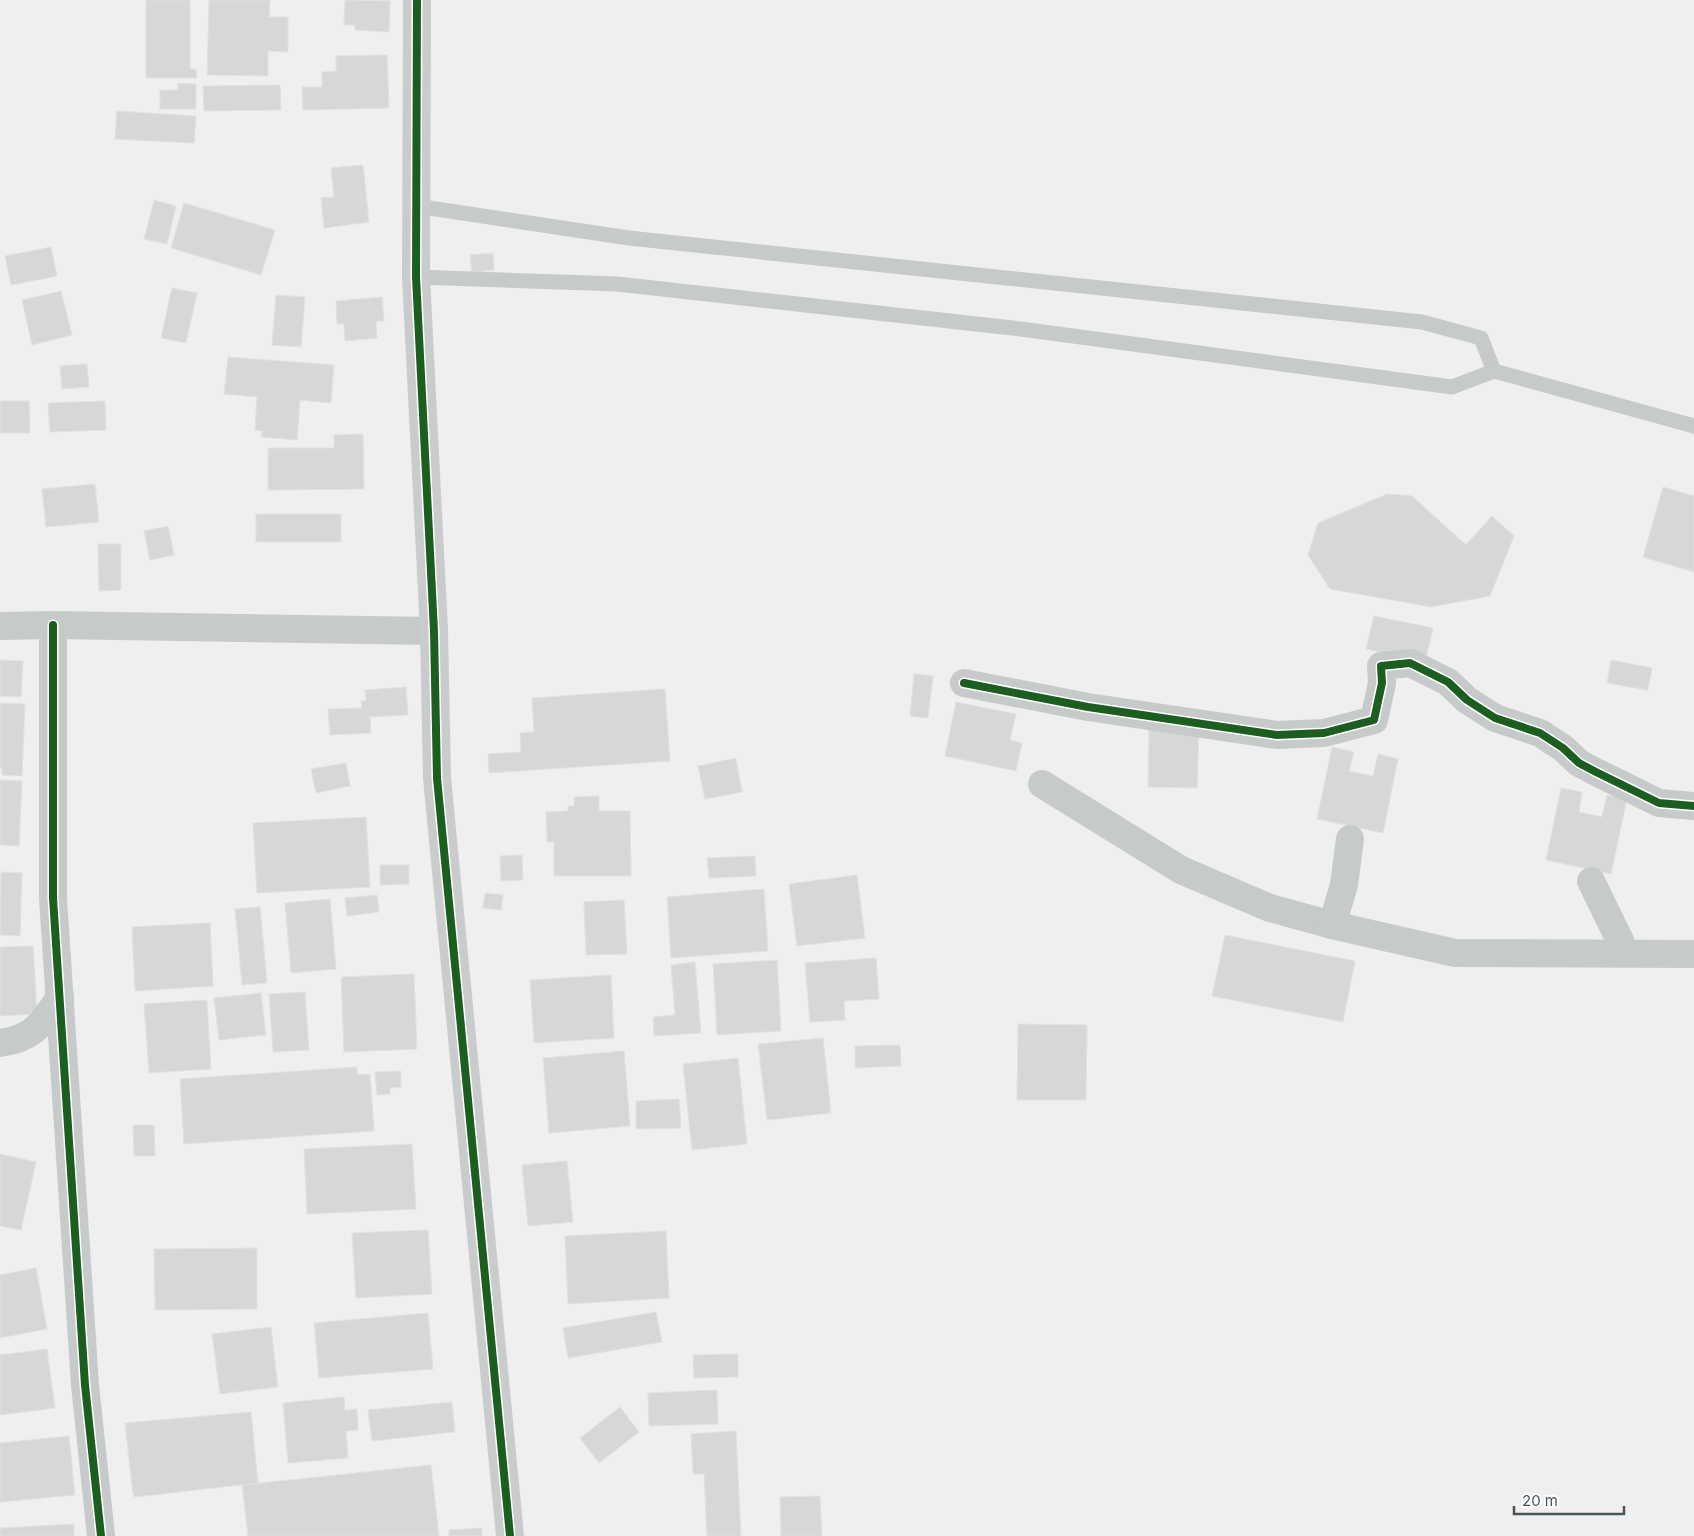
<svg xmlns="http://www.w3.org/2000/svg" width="1694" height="1536" viewBox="0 0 1694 1536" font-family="Inter,sans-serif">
	<rect width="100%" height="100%" fill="#f0efef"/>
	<!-- building -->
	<g fill="#d6d7d8" stroke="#e1e1e2">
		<polygon points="146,0 190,0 190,69 196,69 197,78 146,78"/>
		<polygon points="209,0 270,0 269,17 288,17 288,52 268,51 268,76 207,75"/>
		<polygon points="345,0 390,1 389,32 355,30 355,25 344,25"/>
		<polygon points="387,55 389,108 303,110 302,87 322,87 322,72 336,71 336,56"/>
		<polygon points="178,83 196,84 196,109 160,109 160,90 178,90"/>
		<polygon points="280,85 281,110 204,111 203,86"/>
		<polygon points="117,111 196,116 194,143 115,139"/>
		<polygon points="363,165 369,222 324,228 321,198 334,197 331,168"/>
		<polygon points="154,200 176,206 167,244 144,239"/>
		<polygon points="184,203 275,230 261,275 171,248"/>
		<polygon points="51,247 57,276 11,285 5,256"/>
		<polygon points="493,253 494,270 472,272 470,255"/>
		<polygon points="172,288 197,293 186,343 161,338"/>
		<polygon points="61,291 72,335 32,345 22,300"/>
		<polygon points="276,295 305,297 301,347 272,345"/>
		<polygon points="382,297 384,321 376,321 377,338 345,341 344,324 337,324 336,301"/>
		<polygon points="228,357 334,365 331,403 300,400 297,440 261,437 262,431 255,430 257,397 224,394"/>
		<polygon points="87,364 89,387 62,389 60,366"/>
		<polygon points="0,401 29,401 30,433 0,433"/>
		<polygon points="105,401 106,430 50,432 48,403"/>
		<polygon points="363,434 364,489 268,490 268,448 334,448 334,435"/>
		<polygon points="95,484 99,522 46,527 42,489"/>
		<polygon points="1663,487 1694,496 1694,572 1643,557"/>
		<polygon points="1387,494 1412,496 1466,545 1492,516 1514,536 1490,596 1431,607 1330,589 1308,555 1318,523"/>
		<rect x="256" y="514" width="85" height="28"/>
		<polygon points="168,526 174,555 150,560 144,531"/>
		<polygon points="98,544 121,544 121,590 99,591"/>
		<polygon points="1374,616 1433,628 1425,662 1366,649"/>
		<polygon points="0,660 23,661 21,697 0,696"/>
		<polygon points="1611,660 1652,668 1648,690 1607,683"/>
		<polygon points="914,674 933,676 928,718 910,716"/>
		<polygon points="406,687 408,715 370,717 371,733 330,735 328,709 362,708 361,701 366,701 365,690"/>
		<polygon points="665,689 670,761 489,773 488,754 521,752 520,733 534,732 532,698"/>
		<polygon points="956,702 1016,714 1010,740 1022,743 1016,771 945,756"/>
		<polygon points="0,703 25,704 22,776 2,775 2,768 0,768"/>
		<polygon points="1149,730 1199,732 1197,788 1148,787"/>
		<polygon points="1332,747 1354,752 1349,771 1373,776 1378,754 1398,759 1383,833 1317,819"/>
		<polygon points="736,758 742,792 705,799 698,766"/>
		<polygon points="346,763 350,786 316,793 311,769"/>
		<polygon points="0,780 22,781 19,846 0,845"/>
		<polygon points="1561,788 1582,792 1579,812 1602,817 1607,795 1627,799 1611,874 1546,860"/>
		<polygon points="599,796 599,811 630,811 631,876 554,876 554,842 547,842 546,812 568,811 568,806 574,806 574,797"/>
		<polygon points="366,817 370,887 257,893 253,823"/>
		<polygon points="522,855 523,880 501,881 500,856"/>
		<polygon points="755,856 756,876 709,878 707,858"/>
		<polygon points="380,865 409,865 409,884 380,885"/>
		<polygon points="1,872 22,873 20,936 0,935"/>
		<polygon points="857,875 865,938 797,946 789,884"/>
		<polygon points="764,889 768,951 671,958 667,897"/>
		<polygon points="485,893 503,895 501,910 483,908"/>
		<polygon points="377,895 379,912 347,916 345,898"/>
		<polygon points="330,899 336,969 291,973 285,903"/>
		<polygon points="624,900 627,954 586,955 584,902"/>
		<polygon points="260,907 267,983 242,985 235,909"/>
		<polygon points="210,923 213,986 135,991 132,927"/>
		<polygon points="1225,935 1355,961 1343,1022 1212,996"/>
		<polygon points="33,946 37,1014 0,1016 0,947"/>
		<polygon points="876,958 879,999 844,1001 845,1020 810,1022 805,963"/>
		<polygon points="777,960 781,1031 717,1035 713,964"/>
		<polygon points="695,962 701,1033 654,1036 653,1017 675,1015 671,965"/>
		<polygon points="414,974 417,1049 344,1052 341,977"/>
		<polygon points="611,975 614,1038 534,1043 530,980"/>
		<polygon points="305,992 309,1050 273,1052 269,994"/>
		<polygon points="261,993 266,1035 219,1040 214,998"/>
		<polygon points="207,1000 211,1069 149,1073 144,1004"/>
		<polygon points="1018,1024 1087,1025 1086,1100 1017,1100"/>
		<polygon points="823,1038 831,1113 767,1120 758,1044"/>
		<polygon points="900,1045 901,1066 855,1068 855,1046"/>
		<polygon points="624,1051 630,1126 549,1133 543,1058"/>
		<polygon points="738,1058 747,1144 692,1150 683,1064"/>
		<polygon points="357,1067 357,1075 370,1074 374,1131 184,1144 180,1079"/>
		<polygon points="401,1071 401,1087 390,1088 390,1094 377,1095 375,1072"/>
		<polygon points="679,1099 681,1128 636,1129 636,1101"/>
		<polygon points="133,1125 154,1125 155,1156 134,1156"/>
		<polygon points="412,1144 416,1209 307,1214 304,1149"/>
		<polygon points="0,1154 36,1162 21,1230 0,1226"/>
		<polygon points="567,1161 573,1222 528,1226 522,1165"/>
		<polygon points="428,1230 432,1294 356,1298 352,1233"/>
		<polygon points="666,1231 669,1298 568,1304 565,1236"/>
		<polygon points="257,1248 257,1309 155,1310 154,1249"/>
		<polygon points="36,1268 47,1329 0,1338 0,1275"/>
		<polygon points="656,1312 662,1342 568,1358 563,1328"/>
		<polygon points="428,1313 433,1369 319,1378 314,1323"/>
		<polygon points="271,1327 278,1387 220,1394 212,1334"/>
		<polygon points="47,1349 55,1408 0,1415 0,1355"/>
		<polygon points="738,1354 738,1377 694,1378 693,1355"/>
		<polygon points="717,1390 718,1424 649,1426 648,1393"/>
		<polygon points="344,1397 345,1410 357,1409 358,1430 346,1431 348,1458 288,1463 283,1403"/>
		<polygon points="452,1402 455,1432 372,1441 368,1410"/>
		<polygon points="620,1407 639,1432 599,1463 580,1438"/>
		<polygon points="251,1412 258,1483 135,1497 133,1494 125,1423"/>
		<polygon points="736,1431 741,1536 707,1536 704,1474 693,1474 691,1434"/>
		<polygon points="69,1436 75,1495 0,1502 0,1443"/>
		<polygon points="431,1465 439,1536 248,1536 242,1485"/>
		<polygon points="820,1496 822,1536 781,1536 780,1497"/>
		<polygon points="74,1524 74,1536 0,1536 0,1528"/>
		<polygon points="482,1528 482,1536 449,1536 449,1530"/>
	</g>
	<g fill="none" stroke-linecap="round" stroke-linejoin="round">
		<!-- lane -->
		<g stroke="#c7cacb" stroke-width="15">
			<polyline points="416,206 629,238 1422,322 1481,338 1494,371"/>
			<polyline points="416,277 617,284 1021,329 1452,387 1494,371 1694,426"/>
		</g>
		<!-- street -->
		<g stroke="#c7cacb" stroke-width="28">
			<polyline points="53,625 53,898 85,1385 101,1536"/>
			<polyline points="0,626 53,625 434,631"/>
			<polyline points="964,683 1088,707 1277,735 1324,733 1374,720 1382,683 1381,666 1410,663 1448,682 1467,700 1495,718 1540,733 1563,748 1579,763 1596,772 1659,803 1694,806"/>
			<polyline points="1042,784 1181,870 1270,908 1332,925 1455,953 1694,954"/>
			<polyline points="1591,881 1626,953"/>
			<polyline points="1332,925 1344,885 1350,839"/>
			<path d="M0,1043C34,1038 42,1024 60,997"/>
		</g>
		<!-- secondary -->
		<polyline stroke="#c9cbcd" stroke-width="28" points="417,0 416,277 434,631 437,778 510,1536"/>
		<defs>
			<g id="cycleway">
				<polyline points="417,0 416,277 434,631 437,778 510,1536"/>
				<polyline points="53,625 53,898 85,1385 101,1536"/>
				<polyline points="964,683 1088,707 1277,735 1324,733 1374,720 1382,683 1381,666 1410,663 1448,682 1467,700 1495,718 1540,733 1563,748 1579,763 1596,772 1659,803 1694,806"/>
			</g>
		</defs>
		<!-- cycleway casing -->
		<use href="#cycleway" stroke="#fff" stroke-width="11"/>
		<!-- cycleway -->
		<use href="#cycleway" stroke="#1b5e20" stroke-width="8"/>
	</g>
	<!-- scale -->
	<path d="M1514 1506v8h110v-8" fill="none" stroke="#48535b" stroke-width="2.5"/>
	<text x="1522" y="1506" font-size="15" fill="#48535b" stroke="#ffffff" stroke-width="4" paint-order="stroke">20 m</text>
</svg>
